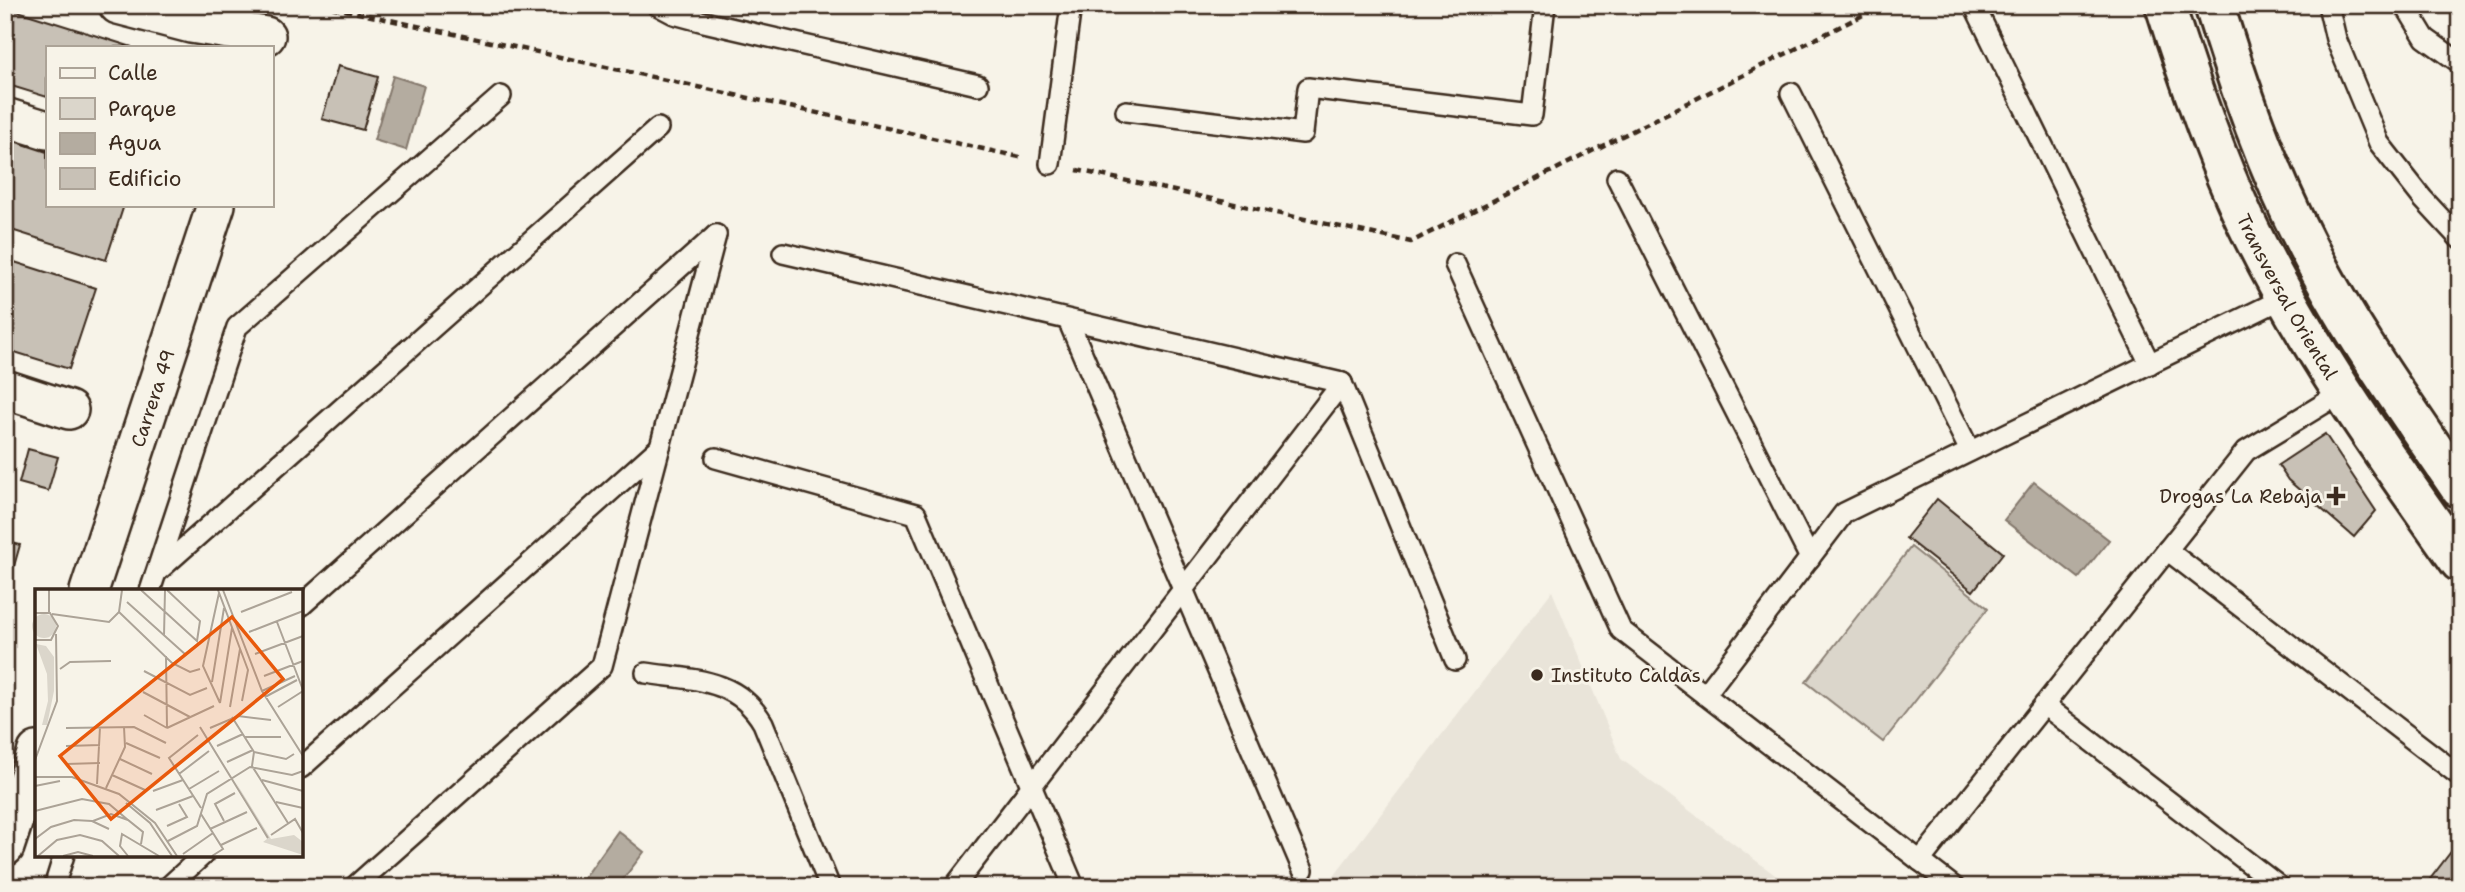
<svg xmlns="http://www.w3.org/2000/svg" width="2465" height="892" viewBox="0 0 2465 892" font-family="'Shantell Sans',sans-serif">
	<rect width="100%" height="100%" fill="#f7f3e8"/>
	<filter id="ink" filterUnits="userSpaceOnUse"><feTurbulence type="fractalNoise" baseFrequency=".0143" numOctaves="2"/><feDisplacementMap in="SourceGraphic" scale="14" xChannelSelector="R" yChannelSelector="G"/><feConvolveMatrix kernelMatrix="1 2 1 2 8 2 1 2 1" color-interpolation-filters="sRGB"/></filter>
	<g filter="url(#ink)">
		<!-- built -->
		<polygon fill="#e9e4d9" points="1552,591 1621,759 1791,887 1325,887"/>
		<!-- green -->
		<polygon fill="#dbd6cb" stroke="#8b8074" stroke-width="2" points="1911,547 1988,608 1883,742 1806,682"/>
		<!-- water -->
		<g fill="#b4aca0" stroke="#84786c" stroke-width="2">
			<polygon points="393,76 424,86 406,150 374,140"/>
			<polygon points="2034,482 2109,540 2079,578 2004,520"/>
			<polygon points="618,831 644,852 617,887 578,887"/>
		</g>
		<!-- building -->
		<g fill="#c8c1b6" stroke="#3b2a1e" stroke-width="2">
			<polygon points="2450,5 2460,5 2460,22"/>
			<polygon points="5,7 132,47 47,47 47,97 5,84"/>
			<polygon points="338,66 378,77 363,130 322,119"/>
			<polygon points="5,138 47,152 47,205 124,205 106,260 5,228"/>
			<polygon points="2460,186 2460,210 2453,204"/>
			<polygon points="5,259 96,288 69,369 5,349"/>
			<polygon points="2325,434 2376,511 2354,537 2288,480 2278,465"/>
			<polygon points="5,441 10,442 5,462"/>
			<polygon points="28,449 58,457 48,491 19,483"/>
			<polygon points="1937,499 2003,553 1973,591 1906,538"/>
			<polygon points="5,541 20,545 14,566 5,564"/>
			<polygon points="2460,840 2460,887 2424,887"/>
		</g>
		<g fill="none" stroke-linecap="round" stroke-linejoin="round">
			<defs>
				<g id="lane">
					<polyline points="657,5 674,14 704,22 978,85"/>
					<polyline points="1974,5 2150,364"/>
					<polyline points="2328,5 2336,39 2379,143 2423,199 2460,239"/>
					<polyline points="2405,5 2425,38 2460,63"/>
					<polyline points="1791,93 1970,451"/>
					<polyline points="1126,111 1303,133 1308,88 1532,115 1545,5"/>
					<polyline points="1050,164 1071,5"/>
					<polyline points="1617,178 1810,558"/>
					<polyline points="783,253 1342,383"/>
					<polyline points="1455,264 1621,630 1954,887"/>
					<polyline points="1068,320 1303,870"/>
					<polyline points="1342,383 1455,660"/>
					<polyline points="716,458 916,514 1074,887"/>
					<polyline points="2167,550 2460,776"/>
					<polyline points="157,572 658,128"/>
					<polyline points="150,591 237,327 501,96"/>
					<polyline points="301,606 716,235"/>
					<path d="M646,673C693,680 737,678 763,723L830,887"/>
					<polyline points="1705,695 1844,513 2286,297"/>
					<polyline points="2044,705 2280,887"/>
					<polyline points="301,768 660,447"/>
					<polyline points="1920,861 2246,451 2343,392"/>
					<polyline points="54,887 64,855"/>
					<polyline points="168,887 203,855"/>
					<polyline points="354,887 602,666 716,235"/>
					<polyline points="954,887 1342,383"/>
				</g>
				<g id="street">
					<polyline points="118,5 191,24 266,36"/>
					<polyline points="5,117 47,130"/>
					<polyline points="5,389 69,410"/>
					<path id="s1" d="M89,591L216,205"/>
					<polyline points="5,847 37,751"/>
				</g>
				<g id="secondary">
					<path id="s2" d="M2165,5C2188,78 2213,151 2245,220C2303,342 2382,452 2460,562"/>
					<path d="M2214,5C2239,87 2267,168 2306,244C2349,330 2406,408 2460,488"/>
				</g>
			</defs>
			<!-- lane casing -->
			<use href="#lane" stroke="#3b2a1e" stroke-width="24"/>
			<!-- street casing -->
			<use href="#street" stroke="#3b2a1e" stroke-width="42"/>
			<!-- secondary casing -->
			<use href="#secondary" stroke="#3b2a1e" stroke-width="44"/>
			<!-- path -->
			<g stroke="#3b2a1e" stroke-width="4.5" stroke-dasharray="7 5" stroke-linecap="butt">
				<polyline points="321,5 1020,157"/>
				<polyline points="1077,170 1411,242 1883,5"/>
			</g>
			<!-- lane -->
			<use href="#lane" stroke="#f7f3e8" stroke-width="19"/>
			<!-- street -->
			<use href="#street" stroke="#f7f3e8" stroke-width="37"/>
			<!-- secondary -->
			<use href="#secondary" stroke="#f7f3e8" stroke-width="38"/>
		</g>
	</g>
	<!-- markers -->
	<g fill="#3b2a1e" stroke="#f7f3e8" stroke-width="2.5">
		<path d="M2332.5 485.5h7v7h7v7h-7v7h-7v-7h-7v-7h7z"/>
		<circle cx="1537" cy="675" r="7"/>
	</g>
	<g text-anchor="middle" stroke-width="6" stroke-linejoin="round" paint-order="stroke">
		<!-- street labels -->
		<g font-size="19" fill="#3b2a1e" stroke="#f7f3e8">
			<text dy="7" stroke="none"><textPath href="#s2" startOffset="317">Transversal Oriental</textPath></text>
			<text dy="7" stroke="none"><textPath href="#s1" startOffset="203">Carrera 49</textPath></text>
		</g>
		<!-- poi labels -->
		<g font-size="19" fill="#3b2a1e" stroke="#f7f3e8" text-anchor="end">
			<text x="2322" y="503">Drogas La Rebaja</text>
			<text x="1551" y="682" text-anchor="start">Instituto Caldas</text>
		</g>
	</g>
	<!-- overview -->
	<g transform="translate(35 589)">
		<rect width="268" height="268" fill="#f7f3e8"/>
		<path d="M-3 37a12 12 0 1 1 24 0a12 12 0 1 1-24 0ZM1,55L11,57L19,68V102L12,136H7L13,112L12,85ZM200,192L236,250L259,246L268,253V266L228,253L232,250Z" fill="#dbd6cb"/>
		<path fill="none" stroke="#aca397" stroke-width="2" d="M14,1V23M106,1L162,52L165,32L132,1M183,1L213,81L207,112M188,1L227,102L268,167M184,4L168,77L185,114M92,13L151,66M84,23L137,74L155,83L165,80M206,23L257,3M0,24H15L23,37L16,51H0M17,25L74,33L84,23L87,1M242,33L268,101M214,43L268,22M129,47L130,1M220,65L268,47M131,67L132,139M25,80L35,73L76,72M109,82L155,106L172,99M229,87L268,72M177,93L189,19M227,102L260,87M108,103L155,128M230,108L262,91M185,114L197,39M195,118L205,60M243,118L268,102M109,126L132,139M197,128L219,163L217,177L253,234M165,138L233,249M31,139L99,138L131,154M132,139L179,117M175,139L203,127L236,131M163,146L134,169L166,219M209,148H246M91,154L125,169M31,157L65,156M182,157L208,145M219,163L251,170L259,165M85,170L117,185M0,171L22,112L21,45M192,173L218,161M31,175L65,174M144,185L174,162M77,186L110,201M0,188H37L84,205L120,234L142,267M227,191L268,202M62,195L65,138M0,197L25,192M71,199L90,158L89,138M154,200L184,182M118,202L148,191M241,213L268,219M91,214L115,234L137,267M121,221L158,207M0,222L47,210L74,215L93,231M166,225L188,260L177,267M58,232L76,225L93,231L108,243L106,255M189,232L180,215L200,204M132,237L152,228L144,215M175,240L212,223M236,246L260,230L268,244M0,250L16,238L39,231L57,232L74,240M133,252L162,237L172,205L215,178L257,186L268,182M186,256L222,239M148,265L178,244M3,267L22,251L45,246L67,252L84,267M28,267L43,263L58,267M93,267L85,257L87,245L124,267"/>
		<path fill="#e8590c" fill-opacity="0.15" stroke="#e8590c" stroke-width="3.5" d="M197,28L248,90L76,230L25,167Z"/>
		<rect width="268" height="268" fill="none" stroke="#3b2a1e" stroke-width="3.5"/>
	</g>
	<!-- margin -->
	<rect width="2465" height="892" fill="none" stroke="#f7f3e8" stroke-width="28"/>
	<rect x="14" y="14" width="2437" height="864" fill="none" stroke="#3b2a1e" stroke-width="2.5" filter="url(#ink)"/>
	<!-- legend -->
	<rect x="46" y="46" width="228" height="161" fill="#f7f3e8" stroke="#aca397" stroke-width="2"/>
	<rect x="60" y="68" width="35" height="10" fill="#f7f3e8" stroke="#aca397" stroke-width="2"/>
	<text x="108" y="80" font-size="21" fill="#3b2a1e">Calle</text>
	<rect x="60" y="98" width="35" height="21" fill="#dbd6cb" stroke="#aca397" stroke-width="2"/>
	<text x="108" y="116" font-size="21" fill="#3b2a1e">Parque</text>
	<rect x="60" y="133" width="35" height="21" fill="#b4aca0" stroke="#aca397" stroke-width="2"/>
	<text x="108" y="150" font-size="21" fill="#3b2a1e">Agua</text>
	<rect x="60" y="168" width="35" height="21" fill="#c8c1b6" stroke="#aca397" stroke-width="2"/>
	<text x="108" y="186" font-size="21" fill="#3b2a1e">Edificio</text>
</svg>
